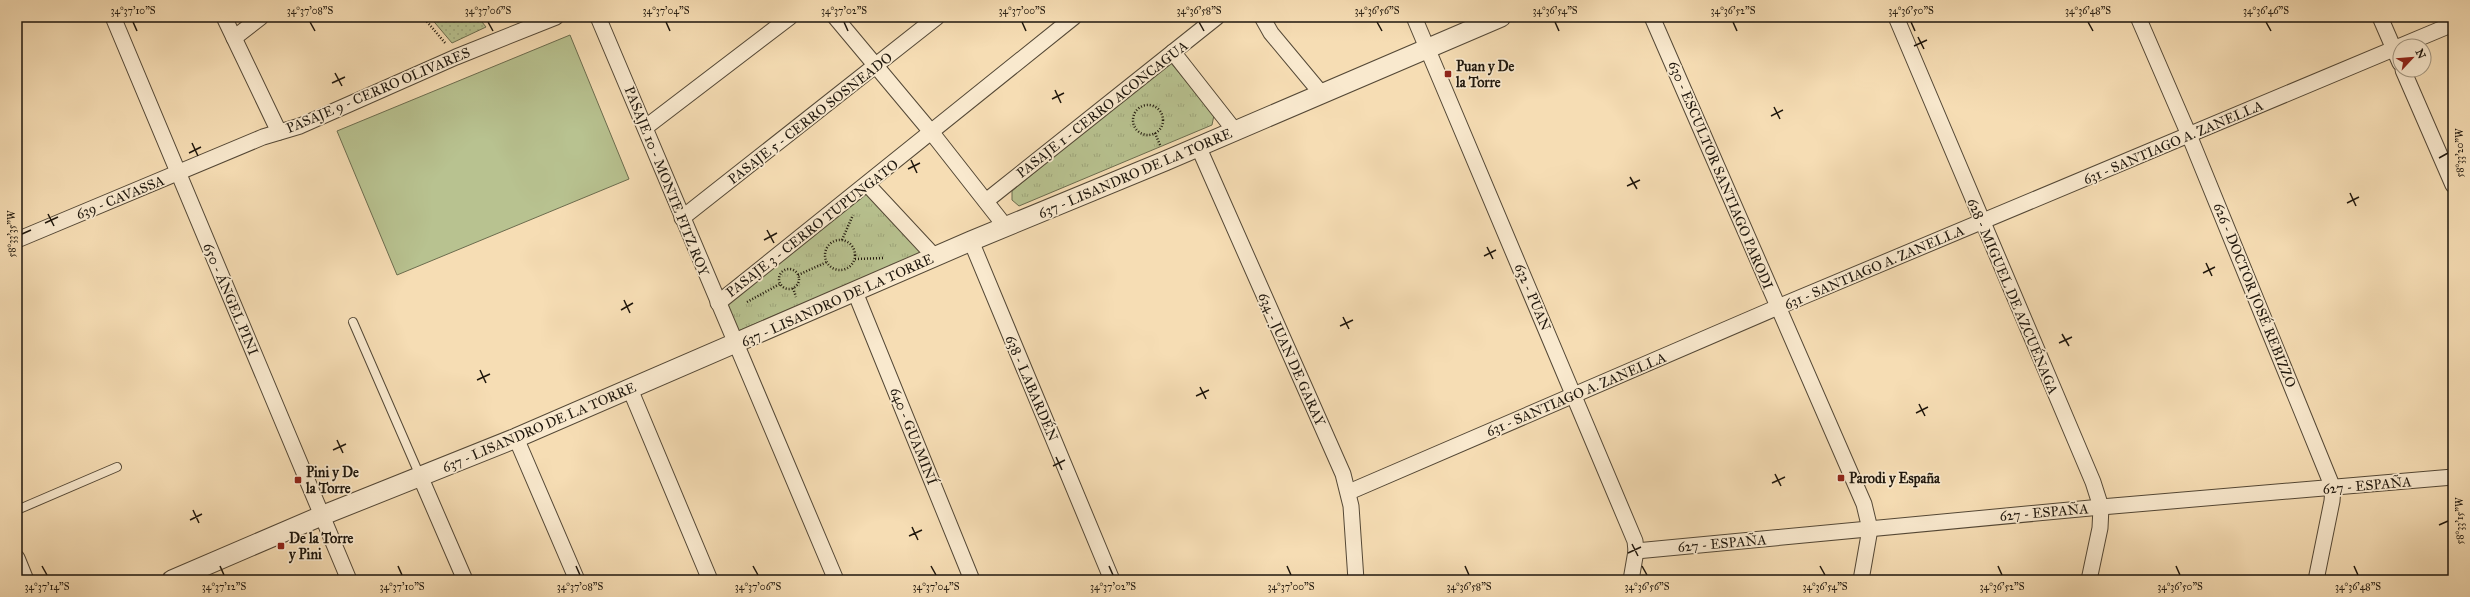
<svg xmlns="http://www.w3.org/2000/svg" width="2470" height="597" viewBox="0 0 2470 597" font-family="'IM FELL Great Primer',serif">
	<defs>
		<pattern id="grass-dots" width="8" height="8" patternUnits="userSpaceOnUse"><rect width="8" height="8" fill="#b8c290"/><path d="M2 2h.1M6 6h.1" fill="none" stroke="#9ea67b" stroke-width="1.8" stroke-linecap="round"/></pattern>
		<pattern id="park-tufts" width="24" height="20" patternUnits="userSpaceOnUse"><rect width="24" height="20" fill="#b8c290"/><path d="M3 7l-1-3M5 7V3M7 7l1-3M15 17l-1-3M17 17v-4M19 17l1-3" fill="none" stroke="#9ea67b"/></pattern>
	</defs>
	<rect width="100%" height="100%" fill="#f6ddb4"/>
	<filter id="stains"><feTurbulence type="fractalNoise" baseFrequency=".005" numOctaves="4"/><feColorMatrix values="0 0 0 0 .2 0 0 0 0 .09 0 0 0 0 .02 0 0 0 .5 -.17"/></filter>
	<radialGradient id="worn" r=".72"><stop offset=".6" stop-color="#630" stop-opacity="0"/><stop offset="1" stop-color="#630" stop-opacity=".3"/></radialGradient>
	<!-- grass -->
	<polygon fill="url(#grass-dots)" stroke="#6b6c4e" points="430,17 478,17 486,27 452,43"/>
	<!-- park -->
	<g fill="url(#park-tufts)" stroke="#6b6c4e">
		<polygon points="1170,62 1214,115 1212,125 1019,206 1012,200 1012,191"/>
		<polygon points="869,192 924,252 738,331 727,302"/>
	</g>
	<!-- pitch -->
	<polygon fill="#b8c290" stroke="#6b6c4e" points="570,35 629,179 397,275 337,131"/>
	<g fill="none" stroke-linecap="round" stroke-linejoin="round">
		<defs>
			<g id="service">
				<polyline points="353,322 420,476"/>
				<polyline points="17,510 117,467"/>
			</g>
			<g id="minor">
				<polyline points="113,17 349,580"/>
				<polyline points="224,17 279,132"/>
				<polyline points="598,17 836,580"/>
				<polyline points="835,17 932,133 1005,226"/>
				<polyline points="1262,17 1271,33 1321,93"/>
				<polyline points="1414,17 1635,541 1636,551 1631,580"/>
				<polyline points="1652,17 1864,504 1870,529 1861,580"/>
				<polyline points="1896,17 2093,482 2101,507 2100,528 2089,580"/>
				<polyline points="2138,17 2189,135 2333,488 2332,501 2316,580"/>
				<polyline points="2380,17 2400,63"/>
				<polyline points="234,38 261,17"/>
				<polyline points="1173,52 1235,131"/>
				<polyline points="2403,70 2453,185"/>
				<polyline points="646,127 790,17"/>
				<polyline points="1198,146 1343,474 1351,506 1356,580"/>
				<polyline points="867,184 935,257"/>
				<polyline points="986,201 1217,17"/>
				<polyline points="682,218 937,17"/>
				<polyline points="17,240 263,137 300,126 456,57 556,17"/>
				<polyline points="971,241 1112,580"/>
				<polyline points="855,292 972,580"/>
				<polyline points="718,303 1074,17"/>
				<polyline points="630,389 710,580"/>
				<polyline points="516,438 577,580"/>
				<polyline points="420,476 465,580"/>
				<polyline points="1349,492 1778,307 2453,24"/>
				<polyline points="1636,551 2101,507 2453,477"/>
				<polyline points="17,558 26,580"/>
			</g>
			<polyline id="tertiary" points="172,580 321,516 516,438 971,241 1165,161 1501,17"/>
		</defs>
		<!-- service casing -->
		<use href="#service" stroke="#544836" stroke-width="10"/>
		<!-- minor casing -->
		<use href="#minor" stroke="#544836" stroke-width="17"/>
		<!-- tertiary casing -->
		<use href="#tertiary" stroke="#544836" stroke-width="21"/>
		<!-- path -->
		<g stroke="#1e160c" stroke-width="2.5" stroke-dasharray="1 2" stroke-linecap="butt">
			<polyline points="423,17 446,44"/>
			<circle cx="1148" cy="120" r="15"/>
			<polyline points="1155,133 1160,145"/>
			<circle cx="840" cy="255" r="15"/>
			<polyline points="842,240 853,215"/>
			<polyline points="855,259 884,258"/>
			<circle cx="789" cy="279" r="10"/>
			<polyline points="798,275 827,262"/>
			<polyline points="793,288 796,297"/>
			<polyline points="747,302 780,284"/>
		</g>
		<!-- service -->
		<use href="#service" stroke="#f9e9ce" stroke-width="8"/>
		<!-- minor -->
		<use href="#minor" stroke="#f9e9ce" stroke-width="15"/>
		<!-- tertiary -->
		<use href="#tertiary" stroke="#f9e9ce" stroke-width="19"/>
	</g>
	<!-- ticks -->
	<path fill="none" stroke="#1e160c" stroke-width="1.5" d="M133,22L137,31M310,22L315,31M488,22L493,31M666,22L670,31M844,22L848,31M1022,22L1026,31M1199,22L1204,31M1377,22L1382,31M1555,22L1559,31M1733,22L1737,31M1911,22L1915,31M2088,22L2093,31M2266,22L2271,31M1918,37L1924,49M1914,46L1927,40M335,73L342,86M332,83L345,77M1055,90L1061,103M1052,99L1064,93M1774,107L1780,119M1771,116L1783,110M192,143L198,156M189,153L201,147M2439,158L2448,153M911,160L917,173M908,169L920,163M1630,177L1637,189M1627,186L1640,180M2350,193L2356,206M2347,203L2359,197M48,214L54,226M45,223L58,217M767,230L774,243M22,234L31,230M764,240L777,233M1487,247L1493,259M1484,256L1496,250M2206,263L2212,276M2203,273L2215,267M624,300L630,313M621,310L633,303M1343,317L1349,329M1340,326L1353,320M2062,334L2069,346M2059,343L2072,337M480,370L486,383M477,380L490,374M1200,387L1206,399M1196,396L1209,390M1919,404L1925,416M1916,413L1928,407M337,440L343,453M333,450L346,444M1056,457L1062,470M1053,466L1065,460M1775,474L1781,486M1772,483L1785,477M193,510L199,523M190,520L202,514M2439,525L2448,521M912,527L918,540M909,536L922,530M1632,544L1638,556M1628,553L1641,547M42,566L47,575M220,566L224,575M398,566L402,575M576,566L580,575M753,566L758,575M931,566L936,575M1109,566L1113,575M1287,566L1291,575M1465,566L1469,575M1642,566L1647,575M1820,566L1825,575M1998,566L2002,575M2176,566L2180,575M2354,566L2358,575"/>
	<!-- markers -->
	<g fill="#8f2418" stroke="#f9e9ce" stroke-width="1.5">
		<rect x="1444" y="70" width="8" height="8" rx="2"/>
		<rect x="1837" y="474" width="8" height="8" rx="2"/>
		<rect x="294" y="476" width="8" height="8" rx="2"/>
		<rect x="277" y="542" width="8" height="8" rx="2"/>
	</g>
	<g text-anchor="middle" stroke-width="3.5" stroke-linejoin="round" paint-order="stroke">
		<!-- poi labels -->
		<g font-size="14" font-weight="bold" fill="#1e160c" stroke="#f9e9ce" text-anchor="start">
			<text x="1456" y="71">Puan y De<tspan x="1456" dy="16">la Torre</tspan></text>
			<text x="306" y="477">Pini y De<tspan x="306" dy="16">la Torre</tspan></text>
			<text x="1849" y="483">Parodi y España</text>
			<text x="289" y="543">De la Torre<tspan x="289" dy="16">y Pini</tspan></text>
		</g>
		<!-- street labels -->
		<g font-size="14" fill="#1e160c" stroke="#f9e9ce">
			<text transform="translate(378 90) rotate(-23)" y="5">PASAJE 9 - CERRO OLIVARES</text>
			<text transform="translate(1102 109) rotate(-38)" y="5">PASAJE 1 - CERRO ACONCAGUA</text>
			<text transform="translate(810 118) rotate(-38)" y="5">PASAJE 5 - CERRO SOSNEADO</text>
			<text transform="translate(2173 142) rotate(-23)" y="5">631 - SANTIAGO A. ZANELLA</text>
			<text transform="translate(1135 173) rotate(-23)" y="5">637 - LISANDRO DE LA TORRE</text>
			<text transform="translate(1721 175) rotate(67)" y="5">630 - ESCULTOR SANTIAGO PARODI</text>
			<text transform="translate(667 181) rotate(68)" y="5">PASAJE 10 - MONTE FITZ ROY</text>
			<text transform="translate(120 197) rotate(-22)" y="5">639 - CAVASSA</text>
			<text transform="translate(812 228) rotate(-38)" y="5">PASAJE 3 - CERRO TUPUNGATO</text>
			<text transform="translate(1874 267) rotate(-23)" y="5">631 - SANTIAGO A. ZANELLA</text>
			<text transform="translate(2255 295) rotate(68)" y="5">626 - DOCTOR JOSÉ REBIZZO</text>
			<text transform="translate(2013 296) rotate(67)" y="5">628 - MIGUEL DE AZCUÉNAGA</text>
			<text transform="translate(1533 297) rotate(67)" y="5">632 - PUAN</text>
			<text transform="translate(231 299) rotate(67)" y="5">650 - ÁNGEL PINI</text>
			<text transform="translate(837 300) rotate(-24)" y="5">637 - LISANDRO DE LA TORRE</text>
			<text transform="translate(1292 359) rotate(66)" y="5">634 - JUAN DE GARAY</text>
			<text transform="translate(1032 388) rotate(67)" y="5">638 - LABARDÉN</text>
			<text transform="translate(1576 394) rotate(-23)" y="5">631 - SANTIAGO A. ZANELLA</text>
			<text transform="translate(539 427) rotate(-23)" y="5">637 - LISANDRO DE LA TORRE</text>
			<text transform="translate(914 436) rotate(68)" y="5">640 - GUAMINÍ</text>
			<text transform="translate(2367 485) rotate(-5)" y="5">627 - ESPAÑA</text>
			<text transform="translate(2044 512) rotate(-5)" y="5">627 - ESPAÑA</text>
			<text transform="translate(1722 543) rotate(-5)" y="5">627 - ESPAÑA</text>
		</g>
	</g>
	<!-- margin -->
	<rect width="2470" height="597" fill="none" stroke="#f6ddb4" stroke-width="44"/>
	<!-- north arrow -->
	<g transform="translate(2412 58) rotate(64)"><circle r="19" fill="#f9e9ce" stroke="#a19580"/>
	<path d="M0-3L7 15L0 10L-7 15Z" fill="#8f2418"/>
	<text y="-6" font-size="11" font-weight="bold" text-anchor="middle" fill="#1e160c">N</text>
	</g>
	<rect x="22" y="22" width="2426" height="553" fill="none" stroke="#1e160c" stroke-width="1.5"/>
	<g font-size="10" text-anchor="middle" fill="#1e160c">
		<text x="133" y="14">34°37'10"S</text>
		<text x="310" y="14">34°37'08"S</text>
		<text x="488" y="14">34°37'06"S</text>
		<text x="666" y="14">34°37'04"S</text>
		<text x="844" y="14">34°37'02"S</text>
		<text x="1022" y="14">34°37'00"S</text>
		<text x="1199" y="14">34°36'58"S</text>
		<text x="1377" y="14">34°36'56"S</text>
		<text x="1555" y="14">34°36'54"S</text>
		<text x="1733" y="14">34°36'52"S</text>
		<text x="1911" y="14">34°36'50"S</text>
		<text x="2088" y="14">34°36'48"S</text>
		<text x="2266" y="14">34°36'46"S</text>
		<text transform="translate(2459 153) rotate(-90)" y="4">58°33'20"W</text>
		<text transform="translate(11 234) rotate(-90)" y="4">58°33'35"W</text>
		<text transform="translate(2459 521) rotate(-90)" y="4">58°33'15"W</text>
		<text x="47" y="590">34°37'14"S</text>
		<text x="224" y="590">34°37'12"S</text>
		<text x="402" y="590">34°37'10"S</text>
		<text x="580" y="590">34°37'08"S</text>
		<text x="758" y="590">34°37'06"S</text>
		<text x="936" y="590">34°37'04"S</text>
		<text x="1113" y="590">34°37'02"S</text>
		<text x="1291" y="590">34°37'00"S</text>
		<text x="1469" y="590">34°36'58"S</text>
		<text x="1647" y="590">34°36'56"S</text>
		<text x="1825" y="590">34°36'54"S</text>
		<text x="2002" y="590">34°36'52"S</text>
		<text x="2180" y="590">34°36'50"S</text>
		<text x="2358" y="590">34°36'48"S</text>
	</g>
	<rect width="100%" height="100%" filter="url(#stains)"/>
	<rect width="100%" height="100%" fill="url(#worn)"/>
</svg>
